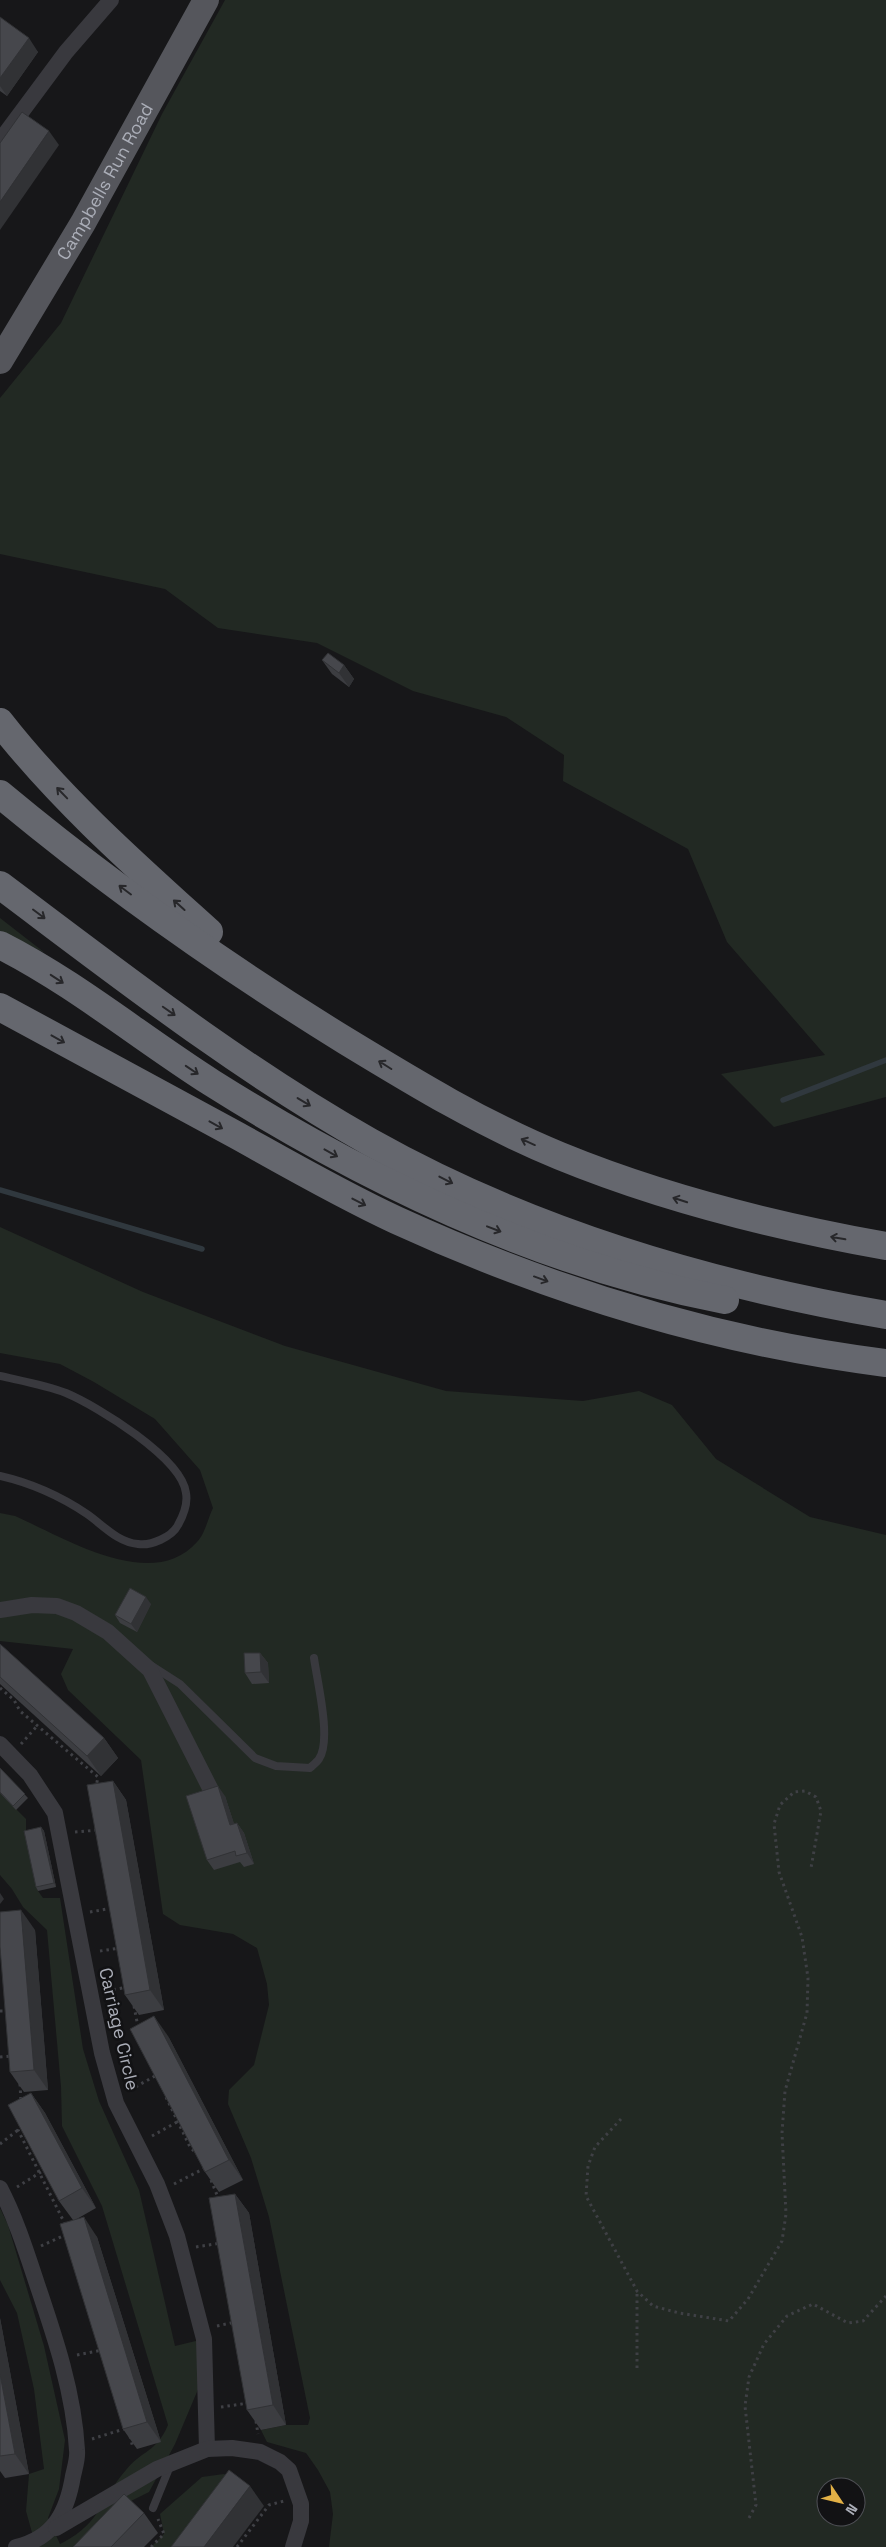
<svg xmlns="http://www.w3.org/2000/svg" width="886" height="2547" viewBox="0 0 886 2547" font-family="'Space Grotesk',sans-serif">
	<rect width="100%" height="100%" fill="#171719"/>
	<!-- green -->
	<g fill="#222923" fill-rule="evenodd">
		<polygon points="225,0 886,0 886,1097 774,1127 721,1074 825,1055 727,942 688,849 563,781 564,755 506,717 413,691 317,643 218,628 165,589 0,554 0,398 61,323 162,114"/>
		<polygon points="0,918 45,953 0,931"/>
		<path d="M0,1227L143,1292L285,1346L446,1391L583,1401L639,1391L672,1405L716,1459L810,1517L886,1535V2547H329L333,2514L330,2492L318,2470L306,2453L267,2442L261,2430L286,2425H308L310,2418L269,2217L251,2158L228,2104L229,2090L254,2065L269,2005L267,1984L257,1948L233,1934L180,1925L163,1914L141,1760L68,1690L61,1674L73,1649L0,1641V1513L15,1516C65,1538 152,1593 197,1542C205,1534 208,1518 213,1508L200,1470L155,1419L94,1382L60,1364L0,1353ZM826,2487H856V2517H826Z"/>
		<path d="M0,1793L26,1819V1835L38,1891L43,1898H60L83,2049L99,2101L139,2190L175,2346L204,2339L199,2387L175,2444L149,2492L131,2501L87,2547H36L26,2511L29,2474L44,2469L34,2389L17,2313L0,2280V2208L8,2225L44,2346L65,2440L59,2489L48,2518L60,2544C101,2524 100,2500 126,2470C142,2450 156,2453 168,2425L102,2206L62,2126L61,2087L47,1930L23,1907L12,1889L0,1875Z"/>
		<polygon points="224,2474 231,2478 188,2547 151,2547 164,2534 160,2514 202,2477"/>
	</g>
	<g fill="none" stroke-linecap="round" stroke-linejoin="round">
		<!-- stream -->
		<g stroke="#30383e" stroke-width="5.5">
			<polyline points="783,1100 886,1060"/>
			<polyline points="0,1190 202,1249"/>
		</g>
		<!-- path -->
		<g stroke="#3f4045" stroke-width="3" stroke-dasharray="2.5 4" stroke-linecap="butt">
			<polyline points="0,1688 14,1700 20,1711 98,1777 96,1787"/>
			<polyline points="21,1744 37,1726"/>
			<polyline points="75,1832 98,1830"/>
			<polyline points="90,1912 113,1908"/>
			<polyline points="100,1951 120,1948"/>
			<polyline points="107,1991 127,1987"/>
			<polyline points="134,2006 138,2027"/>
			<polyline points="0,2011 9,2011"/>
			<polyline points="0,2057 12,2056"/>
			<polyline points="20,2084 21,2102"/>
			<polyline points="130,2090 155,2076"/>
			<polyline points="166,2097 190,2147 196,2153"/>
			<polyline points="621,2119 595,2147 588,2166 586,2196 600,2222 637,2291 653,2306 679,2313 729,2321 748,2299 782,2241 786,2214 782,2133 785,2091 807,2013 808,1978 802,1937 779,1872 774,1824 780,1805 794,1792 805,1791 816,1797 821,1811 811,1868"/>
			<polyline points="20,2123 18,2130 66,2226"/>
			<polyline points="152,2136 177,2122"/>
			<polyline points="0,2144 18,2130"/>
			<polyline points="211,2180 219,2200"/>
			<polyline points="174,2184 205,2168"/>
			<polyline points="17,2187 41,2172"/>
			<polyline points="41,2246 67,2234"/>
			<polyline points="196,2247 221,2243"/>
			<polyline points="217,2326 235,2322"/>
			<polyline points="77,2355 102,2350"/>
			<polyline points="637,2368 637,2291"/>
			<polyline points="221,2407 249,2403"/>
			<polyline points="256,2421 258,2434"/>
			<polyline points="130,2436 133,2448"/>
			<polyline points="92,2439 127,2428"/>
			<polyline points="749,2518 756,2505 745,2406 749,2377 764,2344 787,2316 813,2304 848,2323 863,2321 886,2296"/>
			<polyline points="151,2547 164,2534 158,2519"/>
			<polyline points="237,2547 269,2505 284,2501"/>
		</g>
		<!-- service -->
		<g stroke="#39393e" stroke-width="8">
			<path d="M0,1376C22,1381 45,1385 66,1393C97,1406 182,1458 186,1493C188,1504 183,1516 178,1525C172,1537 151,1546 138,1544C117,1542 103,1525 87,1514C60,1496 31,1483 0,1476"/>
			<path d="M152,1666L180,1684L255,1758L276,1766L310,1768C313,1765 317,1762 319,1759C332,1740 317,1681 314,1658"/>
			<polyline points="153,2508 170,2466"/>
		</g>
		<!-- minor -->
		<g stroke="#39393e" stroke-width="16">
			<polyline points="0,141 66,52 111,0"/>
			<polyline points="0,1610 32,1605 57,1606 76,1613 108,1632 150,1670 211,1790"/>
			<polyline points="0,1744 30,1775 55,1813 102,2053 116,2103 157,2184 177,2236 204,2339 207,2449"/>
			<path d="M0,2188C16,2219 26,2251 37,2284C55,2337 74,2393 77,2450C78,2458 75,2467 73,2476C67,2512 54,2538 16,2547"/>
			<polyline points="56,2528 157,2469 207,2449 232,2448 260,2452 280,2462 289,2470 301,2504 301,2521 293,2547"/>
		</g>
		<!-- primary -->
		<path stroke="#55565c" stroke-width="26" id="s1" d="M0,361L83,223L206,0"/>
		<!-- motorway -->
		<g stroke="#65676e" stroke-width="28">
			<path d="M0,722C61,800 136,866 209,932"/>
			<path d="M0,794C108,884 226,967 346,1041C415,1083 484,1125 560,1156C665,1199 774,1226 886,1246"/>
			<path d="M0,885C120,975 239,1068 370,1142C530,1232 706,1284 886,1315"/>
			<path d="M0,945C75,983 141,1038 212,1083C369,1182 542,1265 725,1300"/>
			<path d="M0,1007C79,1050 158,1093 238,1136C290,1165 342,1195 396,1220C551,1291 717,1342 886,1363"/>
		</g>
	</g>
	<!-- wall -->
	<g fill="#3c3d41">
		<polygon points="0,17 38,52 7,96 0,91"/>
		<polygon points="322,660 344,665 354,679 349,687 332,674"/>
		<polygon points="151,1604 137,1632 120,1623 115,1615"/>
		<polygon points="0,1644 104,1738 118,1758 101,1776 0,1684"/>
		<polygon points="260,1653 268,1663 269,1683 252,1684 245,1673"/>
		<polygon points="0,1768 28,1798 16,1810 0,1793"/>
		<polygon points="113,1781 126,1800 164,2010 139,2015 125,1995"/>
		<polygon points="225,1796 234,1824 237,1823 244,1833 254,1864 244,1867 240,1862 214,1870 207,1860"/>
		<polygon points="41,1827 44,1831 56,1887 38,1891 36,1887"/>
		<polygon points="35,1930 48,2090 24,2092 10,2072"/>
		<polygon points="168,2036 243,2180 219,2192 205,2172"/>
		<polygon points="31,2093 45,2113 96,2208 75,2220 97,2237 161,2442 137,2449 123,2429 73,2220 59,2201"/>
		<polygon points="235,2194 249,2213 286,2425 261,2430 247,2410"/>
		<polygon points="0,2318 29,2474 5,2478 0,2471"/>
		<polygon points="144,2513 158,2533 144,2547 73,2547"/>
	</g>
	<!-- shaded-wall -->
	<g fill="#313235">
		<polygon points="29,38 38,52 7,96 0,86 0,78"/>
		<polygon points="49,131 59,145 0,230 0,202"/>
		<polygon points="344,665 354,679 349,687 339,673"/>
		<polygon points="146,1597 151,1604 137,1632 131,1624"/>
		<polygon points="260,1653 268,1663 269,1683 261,1672"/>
		<polygon points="104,1738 118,1758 101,1776 87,1756"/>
		<polygon points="113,1781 126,1800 164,2010 150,1990"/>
		<polygon points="218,1786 225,1796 238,1836 230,1825"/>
		<polygon points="237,1823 244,1833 254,1864 247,1853"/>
		<polygon points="41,1827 44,1831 56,1887 54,1883"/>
		<polygon points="0,1893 4,1899 0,1904"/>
		<polygon points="21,1910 35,1930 48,2090 34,2070"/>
		<polygon points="154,2016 168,2036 243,2180 229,2160"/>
		<polygon points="31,2093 45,2113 96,2208 82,2188"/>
		<polygon points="235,2194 249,2213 286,2425 273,2405"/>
		<polygon points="84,2217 97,2237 161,2442 147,2422"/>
		<polygon points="0,2318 29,2474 15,2454 0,2374"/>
		<polygon points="250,2486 264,2506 233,2547 204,2547"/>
	</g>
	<!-- building -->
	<g fill="#46474c" stroke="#313235">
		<polygon points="0,17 29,38 0,78"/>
		<polygon points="22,112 49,131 0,202 0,143"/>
		<polygon points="328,653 344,665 339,673 322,660"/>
		<polygon points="130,1588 146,1597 131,1624 115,1615"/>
		<polygon points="0,1644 104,1738 87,1756 0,1677"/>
		<polygon points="244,1653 260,1653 261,1672 245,1673"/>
		<polygon points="0,1768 25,1794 13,1806 0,1792"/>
		<polygon points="113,1781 150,1990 125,1995 87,1785"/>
		<polygon points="218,1786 230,1825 237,1823 247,1853 236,1856 235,1851 207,1860 186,1796"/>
		<polygon points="41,1827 54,1883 36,1887 24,1831"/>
		<polygon points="21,1910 34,2070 10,2072 0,1947 0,1912"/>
		<polygon points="154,2016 229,2160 205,2172 130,2029"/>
		<polygon points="31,2093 82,2188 59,2201 8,2105"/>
		<polygon points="235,2194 273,2405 247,2410 209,2198"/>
		<polygon points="84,2217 147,2422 123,2429 60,2224"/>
		<polygon points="0,2374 15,2454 0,2456"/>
		<polygon points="229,2470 250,2486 204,2547 171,2547"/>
		<polygon points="124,2494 144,2513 111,2547 73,2547"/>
	</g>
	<!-- one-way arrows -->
	<defs><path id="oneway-shaft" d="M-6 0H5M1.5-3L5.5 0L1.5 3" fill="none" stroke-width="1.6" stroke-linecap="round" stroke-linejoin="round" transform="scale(1.25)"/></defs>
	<g stroke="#27272a">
		<use href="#oneway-shaft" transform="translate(62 793) rotate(-134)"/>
		<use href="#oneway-shaft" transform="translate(125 890) rotate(-143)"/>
		<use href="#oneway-shaft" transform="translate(179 905) rotate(-138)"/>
		<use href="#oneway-shaft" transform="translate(39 914) rotate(37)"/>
		<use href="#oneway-shaft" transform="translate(57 979) rotate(33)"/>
		<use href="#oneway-shaft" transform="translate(169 1011) rotate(35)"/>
		<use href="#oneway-shaft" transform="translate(58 1039) rotate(29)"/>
		<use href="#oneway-shaft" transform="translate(385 1065) rotate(-148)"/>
		<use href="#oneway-shaft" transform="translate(192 1070) rotate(34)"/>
		<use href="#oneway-shaft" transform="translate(304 1102) rotate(31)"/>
		<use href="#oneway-shaft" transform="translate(216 1125) rotate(29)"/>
		<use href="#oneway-shaft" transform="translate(528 1142) rotate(-156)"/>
		<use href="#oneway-shaft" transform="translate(331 1153) rotate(29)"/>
		<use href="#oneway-shaft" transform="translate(446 1180) rotate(27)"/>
		<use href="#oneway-shaft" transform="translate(680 1200) rotate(-162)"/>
		<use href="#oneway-shaft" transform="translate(359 1202) rotate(27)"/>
		<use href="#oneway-shaft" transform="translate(494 1229) rotate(21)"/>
		<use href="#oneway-shaft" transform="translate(838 1238) rotate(-170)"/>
		<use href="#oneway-shaft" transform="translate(541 1279) rotate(20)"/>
	</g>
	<g text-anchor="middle" stroke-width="5" stroke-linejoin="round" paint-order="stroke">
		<!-- street labels -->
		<g font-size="18" fill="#abaeb8" stroke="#121214">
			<text dy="6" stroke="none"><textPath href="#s1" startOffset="208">Campbells Run Road</textPath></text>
			<text transform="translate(119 2029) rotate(77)" y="6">Carriage Circle</text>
		</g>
	</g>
	<!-- north arrow -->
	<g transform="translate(841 2502) rotate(125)"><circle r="24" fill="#121214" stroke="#4f5056"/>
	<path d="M0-4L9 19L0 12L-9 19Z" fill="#e2b046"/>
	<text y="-8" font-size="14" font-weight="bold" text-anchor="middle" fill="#abaeb8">N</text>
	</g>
</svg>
